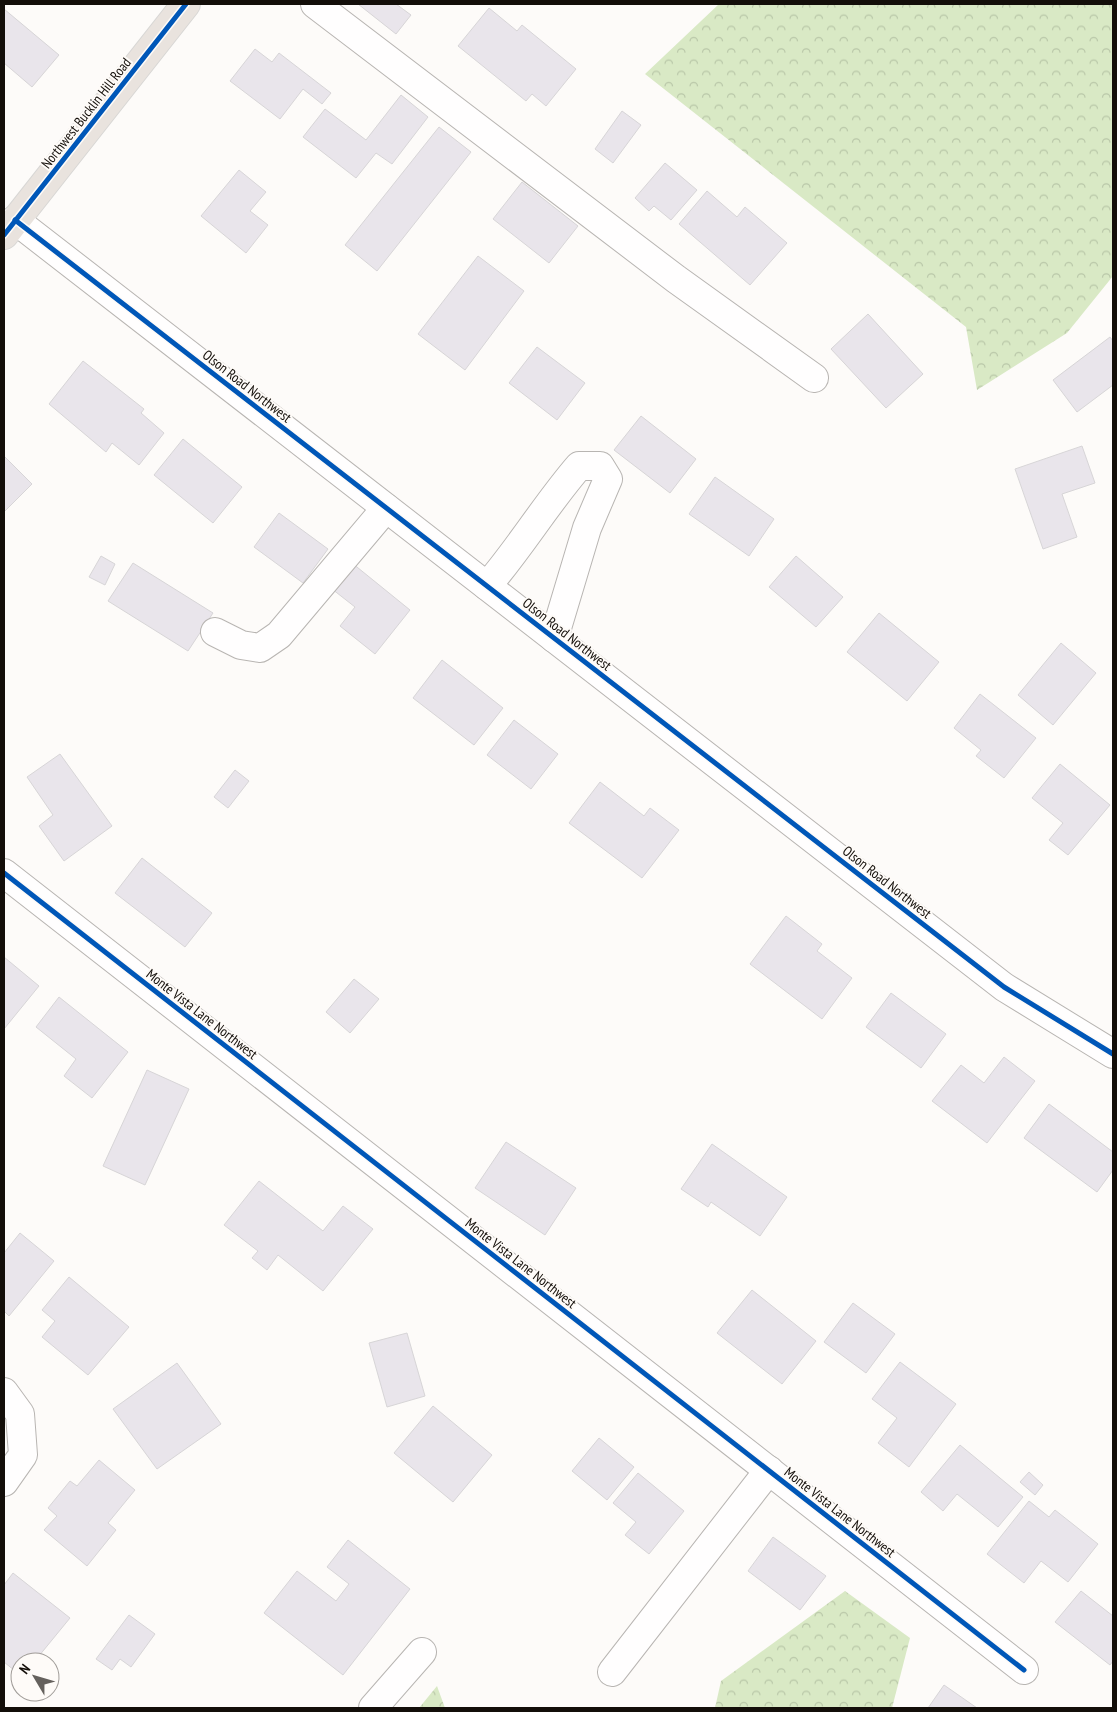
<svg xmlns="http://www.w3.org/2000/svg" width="1117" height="1712" viewBox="0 0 1117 1712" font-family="'PT Sans Narrow',sans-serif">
	<defs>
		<pattern id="forest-crowns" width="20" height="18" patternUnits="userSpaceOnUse" patternTransform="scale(1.25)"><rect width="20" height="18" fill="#d9e9c5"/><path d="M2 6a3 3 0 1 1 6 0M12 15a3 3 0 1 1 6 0" fill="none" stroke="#b9c7a8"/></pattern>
	</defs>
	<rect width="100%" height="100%" fill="#fdfbf9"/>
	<!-- forest -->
	<g fill="url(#forest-crowns)">
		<polygon points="719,4 1113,4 1113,276 1067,333 977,390 966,327 645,74"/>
		<polygon points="845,1591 910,1638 892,1708 715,1708 721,1681"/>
		<polygon points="437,1686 445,1708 419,1708"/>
	</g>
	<!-- building -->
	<g fill="#e9e5eb" stroke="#d7d5d7">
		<polygon points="358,4 396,4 411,15 396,34"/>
		<polygon points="489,8 517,31 522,25 576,69 546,106 532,94 526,101 458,46"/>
		<polygon points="4,9 59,55 32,87 4,63"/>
		<polygon points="255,49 272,62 279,53 331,93 322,104 303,89 280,119 230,81"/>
		<polygon points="401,95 428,117 392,164 376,153 356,178 303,137 325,109 366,140"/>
		<polygon points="622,111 641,125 613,163 595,149"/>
		<polygon points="439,127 471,152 377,271 345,245"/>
		<polygon points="665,163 697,190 671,220 654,206 649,211 635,198"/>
		<polygon points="239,170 266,192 250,211 268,225 246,253 201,216"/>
		<polygon points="522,182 578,226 549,263 493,219"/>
		<polygon points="707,191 737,217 745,207 787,243 750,285 679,224"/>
		<polygon points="478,256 524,291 465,370 418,334"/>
		<polygon points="868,314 923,374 886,408 831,349"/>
		<polygon points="1110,337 1113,341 1113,385 1077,412 1053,380"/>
		<polygon points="537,347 585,383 557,420 509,383"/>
		<polygon points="83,361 144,409 141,413 164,433 139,465 112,443 106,452 49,404"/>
		<polygon points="641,416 696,459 670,493 614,450"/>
		<polygon points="183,439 242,487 213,523 154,475"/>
		<polygon points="1082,446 1095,483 1062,494 1077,537 1043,549 1015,469"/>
		<polygon points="4,456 32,484 4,512"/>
		<polygon points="715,477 774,519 749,556 689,514"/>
		<polygon points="279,513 328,549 303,583 254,547"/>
		<polygon points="101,556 115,564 105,585 89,577"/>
		<polygon points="796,556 843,597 816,627 769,587"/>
		<polygon points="133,563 213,613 188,651 108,601"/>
		<polygon points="352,563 410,610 375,654 340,626 355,607 332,589"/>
		<polygon points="879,613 939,662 907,701 847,652"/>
		<polygon points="1061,643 1096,673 1053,725 1018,695"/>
		<polygon points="442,660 503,708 474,745 413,698"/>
		<polygon points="980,694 1036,738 1004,778 976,756 981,750 954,728"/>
		<polygon points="514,720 558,754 531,789 487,755"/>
		<polygon points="60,754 112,826 64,861 39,826 53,815 27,777"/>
		<polygon points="1060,764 1110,805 1068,855 1049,840 1063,823 1032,798"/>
		<polygon points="235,770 249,781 228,808 214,797"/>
		<polygon points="600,782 644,816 650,808 679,830 642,878 569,823"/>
		<polygon points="142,858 212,913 185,947 115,893"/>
		<polygon points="786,916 822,944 817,951 852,978 822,1019 750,964"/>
		<polygon points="4,957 39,986 4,1029"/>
		<polygon points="354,979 379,999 350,1033 326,1012"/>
		<polygon points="891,993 946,1034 921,1068 866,1027"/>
		<polygon points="59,997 128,1052 92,1098 64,1076 76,1059 36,1027"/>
		<polygon points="1004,1057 1035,1081 987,1143 932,1101 961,1065 984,1083"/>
		<polygon points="147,1070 189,1089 145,1185 103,1166"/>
		<polygon points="1049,1104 1113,1152 1113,1170 1097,1192 1024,1138"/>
		<polygon points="506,1142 576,1188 545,1235 475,1188"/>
		<polygon points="712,1144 787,1197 760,1236 711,1202 708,1207 681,1189"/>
		<polygon points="259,1181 323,1231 343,1206 373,1229 323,1291 278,1255 267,1270 252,1258 258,1251 224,1225"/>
		<polygon points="20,1233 54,1261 9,1316 4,1311 4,1253"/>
		<polygon points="69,1277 129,1327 88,1375 42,1337 55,1321 42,1310"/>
		<polygon points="752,1290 816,1341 782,1384 717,1333"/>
		<polygon points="853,1303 895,1334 866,1373 824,1342"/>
		<polygon points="407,1333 425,1396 387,1407 369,1343"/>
		<polygon points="900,1362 956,1404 909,1467 878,1443 897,1418 872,1399"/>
		<polygon points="177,1363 221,1424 157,1469 113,1409"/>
		<polygon points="433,1406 492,1455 453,1502 394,1453"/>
		<polygon points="599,1438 634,1467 607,1500 572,1471"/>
		<polygon points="960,1445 1023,1497 998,1527 957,1494 943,1511 921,1492"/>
		<polygon points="99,1460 135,1490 108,1523 116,1530 87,1566 44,1530 57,1516 48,1508 70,1481 77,1486"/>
		<polygon points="1029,1472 1043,1485 1035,1495 1020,1482"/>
		<polygon points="638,1473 684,1511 649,1554 625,1535 636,1522 613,1503"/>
		<polygon points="1029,1501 1049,1517 1055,1510 1098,1544 1068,1582 1041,1561 1024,1583 987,1554"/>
		<polygon points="773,1537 826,1576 800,1610 748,1571"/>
		<polygon points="348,1540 410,1589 343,1675 264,1613 297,1571 336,1601 349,1584 327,1567"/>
		<polygon points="13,1573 70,1618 34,1662 20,1662 20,1675 4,1662 4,1585"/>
		<polygon points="1081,1591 1113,1616 1113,1661 1110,1665 1055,1622"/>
		<polygon points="129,1615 155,1634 131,1667 120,1659 112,1670 96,1659"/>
		<polygon points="944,1685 977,1708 928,1708"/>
	</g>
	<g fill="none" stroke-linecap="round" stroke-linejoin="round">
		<defs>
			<g id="minor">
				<polyline points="315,4 676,279 814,378"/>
				<polyline points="15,220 1004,987 1113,1054"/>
				<path d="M487,586C520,548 546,504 579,466H600L608,479L587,528L554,638"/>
				<polyline points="215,632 241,645 260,648 279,635 386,508"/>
				<polyline points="4,873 1024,1670"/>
				<polyline points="4,1392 20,1414 23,1455 4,1482"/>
				<polyline points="612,1672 769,1470"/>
				<polyline points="373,1708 422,1652"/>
			</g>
			<polyline id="major" points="4,235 186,4"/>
		</defs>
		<!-- minor casing -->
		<use href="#minor" stroke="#b8b5b2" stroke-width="30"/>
		<!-- major casing -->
		<use href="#major" stroke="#d8d7d5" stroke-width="30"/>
		<!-- minor -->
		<use href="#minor" stroke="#fffefe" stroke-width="28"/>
		<!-- major -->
		<use href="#major" stroke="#e9e3de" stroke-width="28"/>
		<defs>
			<g id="cycleway">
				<polyline points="15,220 1004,987 1113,1054"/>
				<polyline points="4,235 186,4"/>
				<polyline points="4,873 1024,1670"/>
			</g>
		</defs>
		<!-- cycleway casing -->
		<use href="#cycleway" stroke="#fefbf8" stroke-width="8"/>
		<!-- cycleway -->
		<use href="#cycleway" stroke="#0057b8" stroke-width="5"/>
	</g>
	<g text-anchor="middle" stroke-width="4" stroke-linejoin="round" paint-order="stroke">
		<!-- street labels -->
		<g font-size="14" fill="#130e09" stroke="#fefbf8">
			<text transform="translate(86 113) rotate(-52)" y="5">Northwest Bucklin Hill Road</text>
			<text transform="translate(247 386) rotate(38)" y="5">Olson Road Northwest</text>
			<text transform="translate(567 634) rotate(38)" y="5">Olson Road Northwest</text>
			<text transform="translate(887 882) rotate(38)" y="5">Olson Road Northwest</text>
			<text transform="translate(202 1014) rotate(38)" y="5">Monte Vista Lane Northwest</text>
			<text transform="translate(521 1263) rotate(38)" y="5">Monte Vista Lane Northwest</text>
			<text transform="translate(840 1512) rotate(38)" y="5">Monte Vista Lane Northwest</text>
		</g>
	</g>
	<!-- border -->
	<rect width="1117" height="1712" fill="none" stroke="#130e09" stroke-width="10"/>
	<!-- north arrow -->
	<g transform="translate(35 1677) rotate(308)"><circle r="24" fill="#fefbf8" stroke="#a09c98"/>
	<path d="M0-4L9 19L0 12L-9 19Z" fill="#65615d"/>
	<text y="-8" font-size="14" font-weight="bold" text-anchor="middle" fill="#130e09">N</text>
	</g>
</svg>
